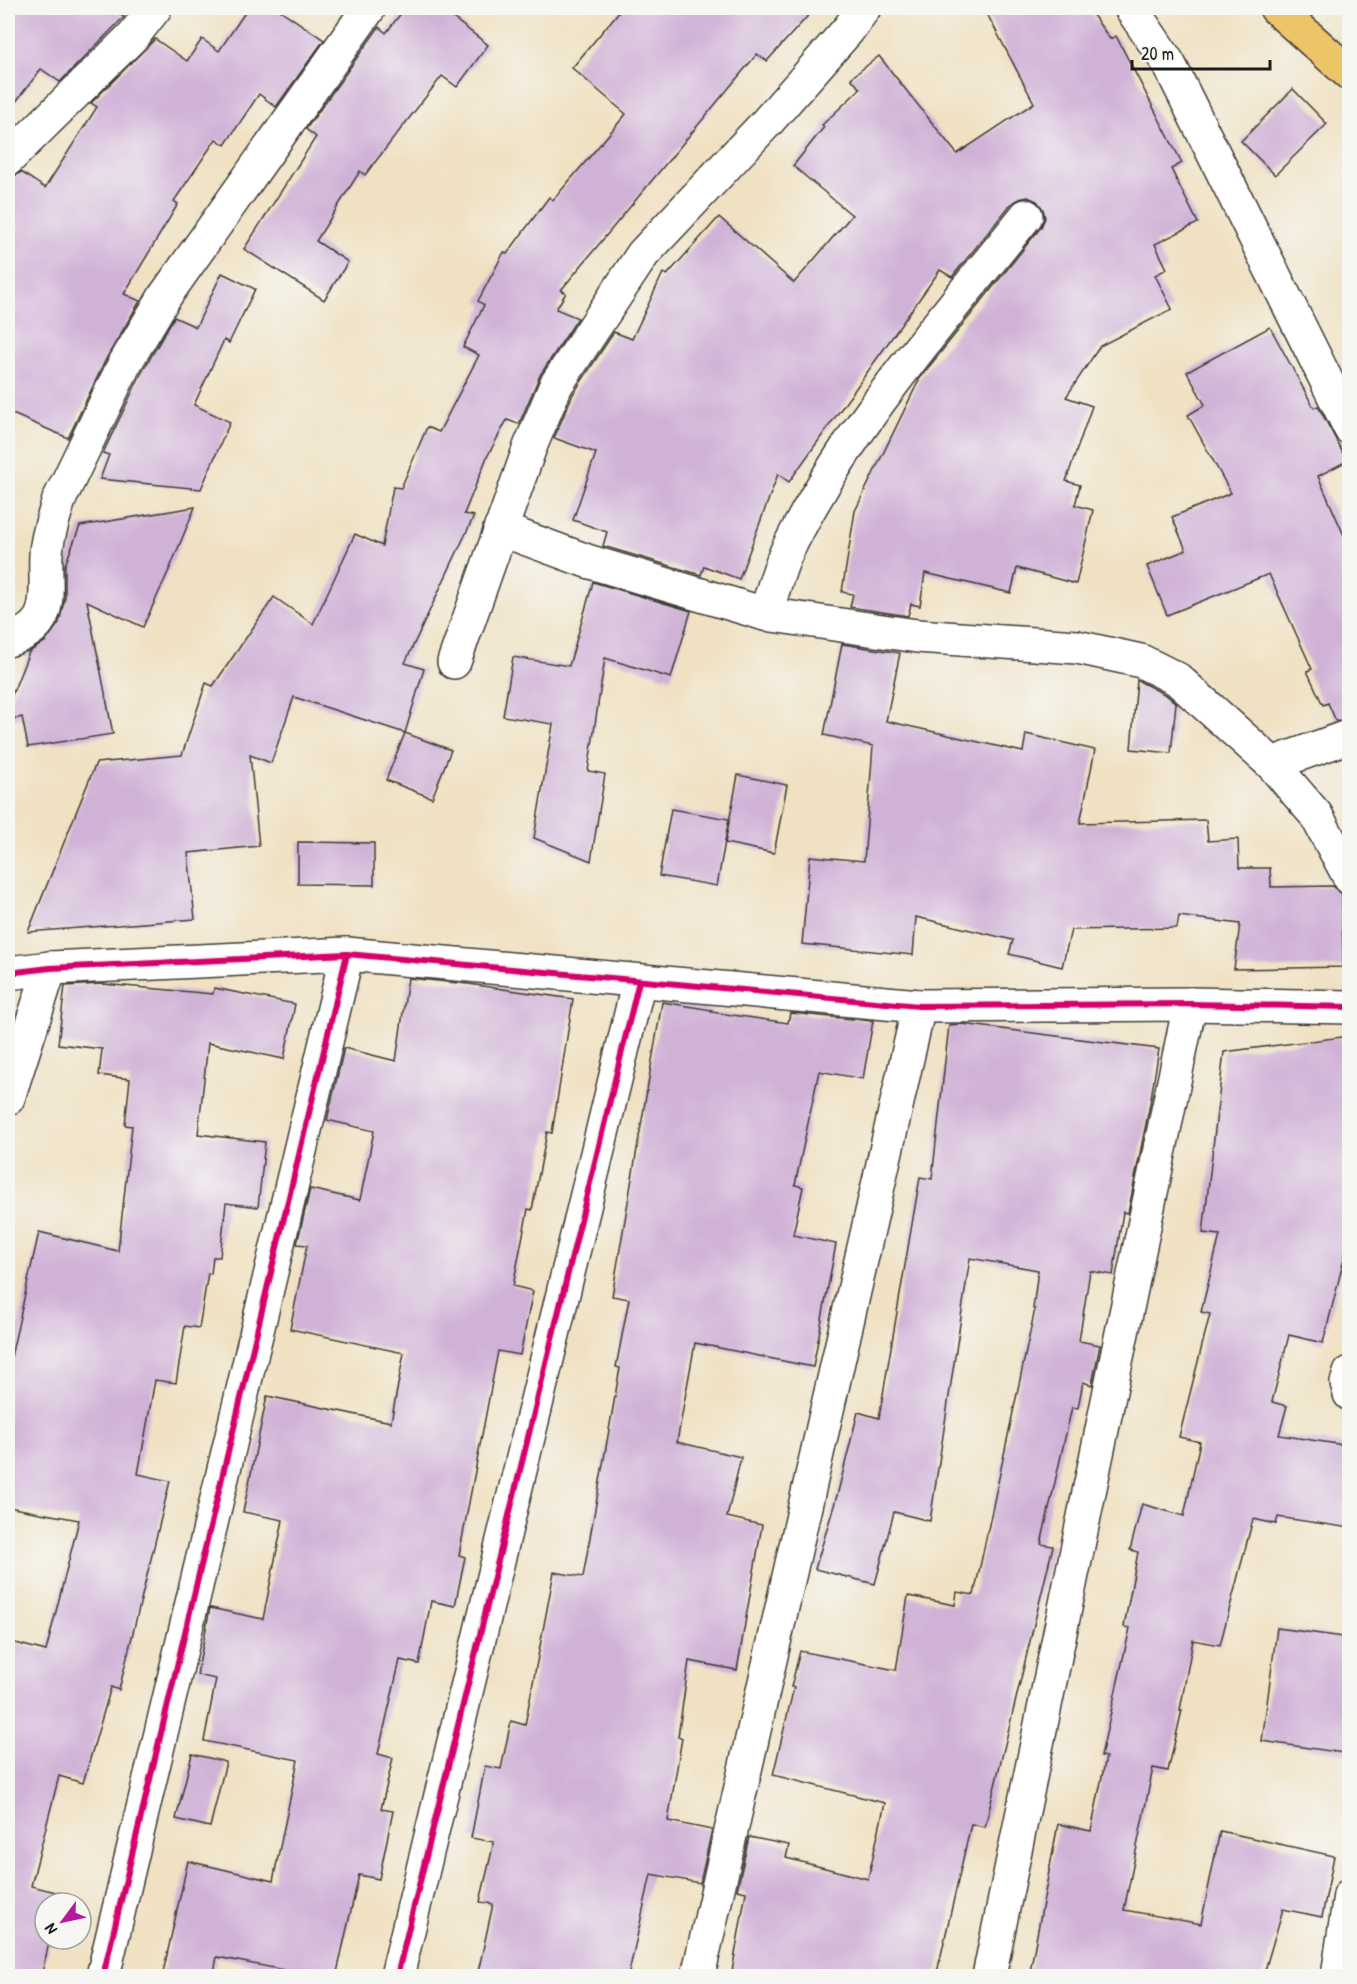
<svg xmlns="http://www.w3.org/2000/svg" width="1357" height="1984" viewBox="0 0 1357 1984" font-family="'Patrick Hand',sans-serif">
	<rect width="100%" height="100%" fill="#f6f6f2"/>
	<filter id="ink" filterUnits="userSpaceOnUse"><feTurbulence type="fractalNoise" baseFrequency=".0167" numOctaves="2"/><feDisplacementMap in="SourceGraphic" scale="12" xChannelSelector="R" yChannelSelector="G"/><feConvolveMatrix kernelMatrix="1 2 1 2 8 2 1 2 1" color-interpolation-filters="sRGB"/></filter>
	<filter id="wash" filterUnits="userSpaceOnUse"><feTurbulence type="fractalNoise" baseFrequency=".008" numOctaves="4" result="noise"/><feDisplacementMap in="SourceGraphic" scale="24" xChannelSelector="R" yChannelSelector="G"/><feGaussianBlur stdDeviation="1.35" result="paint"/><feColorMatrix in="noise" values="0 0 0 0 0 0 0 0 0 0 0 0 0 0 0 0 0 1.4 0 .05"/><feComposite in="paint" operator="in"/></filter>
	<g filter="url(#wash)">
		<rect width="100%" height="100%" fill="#f0e1c3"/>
		<g id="blocks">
			<!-- building -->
			<g fill="#d0b2d7">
				<polygon points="8,8 110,8 124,17 60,82 41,69 8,112"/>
				<polygon points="248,8 277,8 324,40 276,107 259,94 225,145 216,139 174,201 178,204 124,294 140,301 107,357 68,438 8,412 8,177 13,177 21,172 45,188 97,107 91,103 155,39 187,61 202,39 219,51"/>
				<polygon points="405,8 440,8 488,45 457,87 442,76 365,175 360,171 316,241 348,262 324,300 244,249 316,137 306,129 379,27 386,33"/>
				<polygon points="622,8 815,8 767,61 757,54 561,290 566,293 556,309 578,318 540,375 519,424 507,420 487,457 464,514 474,516 405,663 424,669 405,733 294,697 271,763 250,755 259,846 188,853 195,919 28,932 96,763 182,755 206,683 213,686 274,597 313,624 355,534 382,546 393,487 401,488 427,427 439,432 479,355 463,347 484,305 478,301 504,252 507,254 549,197 553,200 626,114 572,68"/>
				<polygon points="984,8 1088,8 1110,39 1116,36 1182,163 1171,169 1198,223 1155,244 1167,269 1155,275 1172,309 1100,346 1066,397 1092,406 1066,481 1080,485 1075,505 1093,510 1076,584 1017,568 1011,593 925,573 920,606 911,604 908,616 850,607 853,594 842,592 855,511 920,378 1041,227 1045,218 1043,209 1037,201 1028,197 1019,199 1011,204 952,277 940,270 789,482 778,474 739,579 704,566 701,575 603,546 607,532 573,520 596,453 554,438 573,394 614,332 632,339 663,273 667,275 719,217 794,283 852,215 793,166 824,127 822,125 860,89 851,78 879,56 957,154 1034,103"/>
				<polygon points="1293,89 1327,124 1275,175 1241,141"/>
				<polygon points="222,273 255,289 229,343 224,340 194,405 230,422 201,489 100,479 109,455 103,453 141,374 174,317 196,327"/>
				<polygon points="1270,327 1314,408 1318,406 1347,461 1318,476 1350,549 1350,718 1336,721 1328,703 1323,705 1307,671 1312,669 1269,574 1167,615 1147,566 1186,550 1172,517 1231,493 1188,415 1205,405 1187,372"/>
				<polygon points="195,507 170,568 143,627 87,601 113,734 28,747 22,717 8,721 8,705 29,652 46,641 59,623 65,597 65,565 80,526"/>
				<polygon points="593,582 691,611 671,678 605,658 588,771 605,774 591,861 534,838 553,724 503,716 513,657 569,666"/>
				<polygon points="842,644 900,653 886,721 1023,752 1026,734 1095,750 1080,823 1206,820 1208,841 1238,839 1239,868 1270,868 1271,887 1333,886 1342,894 1343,967 1234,969 1240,924 1179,916 1177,928 1071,930 1062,967 1009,954 1013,940 916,917 913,955 802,944 810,856 864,861 873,746 824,735"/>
				<polygon points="1137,680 1166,695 1176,703 1171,753 1131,749"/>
				<polygon points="405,733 451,750 432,798 386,780"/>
				<polygon points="738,775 787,785 774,853 725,843"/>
				<polygon points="671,809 729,819 717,886 659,876"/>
				<polygon points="298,842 374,843 374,885 298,884"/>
				<polygon points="408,978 468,984 573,999 552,1133 547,1132 532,1210 528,1209 513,1286 533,1291 520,1355 498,1351 459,1555 465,1557 455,1606 431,1601 419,1664 400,1660 378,1754 393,1758 381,1809 393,1811 379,1879 359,1875 336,1977 299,1977 299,1973 217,1957 213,1977 162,1977 188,1861 273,1881 298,1760 204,1741 216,1679 197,1675 210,1608 263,1619 283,1520 243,1512 267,1396 391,1422 404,1353 290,1329 307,1245 297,1244 310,1189 360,1200 374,1131 327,1120 344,1048 396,1061"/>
				<polygon points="102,984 213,994 214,988 295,1004 284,1059 208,1043 198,1134 265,1142 258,1207 226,1203 220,1257 213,1257 211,1274 208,1273 199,1328 185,1326 176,1383 155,1380 138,1474 170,1481 119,1690 111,1687 83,1783 59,1776 31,1886 60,1893 58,1903 45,1903 45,1939 50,1939 41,1977 8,1977 8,1641 46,1651 79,1520 8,1507 8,1370 39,1232 118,1251 132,1126 125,1125 130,1079 99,1075 102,1049 58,1044 65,986"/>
				<polygon points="662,1002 712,1010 711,1012 788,1023 790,1013 873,1021 863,1079 819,1071 795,1185 803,1187 793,1235 836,1244 813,1367 695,1343 677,1442 741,1457 727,1517 762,1525 737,1670 689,1661 678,1737 682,1738 668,1821 712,1830 700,1883 651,1874 628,1977 477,1977 493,1904 480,1902 494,1842 471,1838 485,1766 501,1769 511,1721 525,1725 554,1572 583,1577 620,1368 616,1367 629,1299 612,1296"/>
				<polygon points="962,1024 1159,1049 1150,1104 1128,1213 1123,1212 1113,1275 1090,1271 1079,1341 1100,1345 1092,1385 1083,1382 1078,1408 1072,1407 1041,1544 1053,1546 985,1827 971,1824 936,1977 731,1977 746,1892 737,1890 749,1837 789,1845 786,1858 868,1879 885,1803 773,1775 794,1687 791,1687 800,1651 896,1670 908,1596 955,1605 957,1592 974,1595 1035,1309 1033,1309 1038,1270 970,1258 930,1521 894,1512 875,1584 815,1569 838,1492 858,1412 879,1418 920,1177 932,1179 949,1025"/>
				<polygon points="1350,1036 1350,1235 1323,1343 1289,1335 1272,1402 1287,1406 1279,1435 1350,1446 1350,1528 1278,1517 1276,1524 1253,1519 1220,1645 1193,1640 1180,1710 1182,1710 1168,1771 1153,1768 1124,1910 1201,1924 1220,1831 1334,1856 1322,1917 1283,1909 1263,1977 1029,1977 1058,1824 1091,1831 1106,1757 1101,1756 1130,1628 1124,1627 1138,1552 1130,1550 1142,1504 1184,1516 1200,1442 1179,1437 1210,1314 1201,1312 1220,1235 1203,1233 1224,1052"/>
				<polygon points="1277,1628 1350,1638 1350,1754 1262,1741"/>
				<polygon points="192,1754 226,1762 210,1827 176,1819"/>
			</g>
		</g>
	</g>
	<g filter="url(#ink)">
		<use href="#blocks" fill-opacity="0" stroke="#3c3a35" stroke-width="1.5"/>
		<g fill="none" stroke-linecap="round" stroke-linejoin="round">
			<defs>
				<g id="minor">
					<polyline points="1131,8 1169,64 1350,428"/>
					<polyline points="8,159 133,36 155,8"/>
					<polyline points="500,529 587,561 765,614 917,636 1077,647 1141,661 1177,679 1272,764 1316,815 1350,878"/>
					<path d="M765,614C773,593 778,569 788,549C848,427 941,322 1026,216"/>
					<path d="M8,640C57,626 44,593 46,554C47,535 54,517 59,500L124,365L165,296L369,8"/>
					<polyline points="454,662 530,447 556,385 643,254 768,121 848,30 864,8"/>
					<polyline points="1272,764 1350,736"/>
					<polyline points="8,973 50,968 347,954 919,1006 1190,1004 1350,1007"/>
					<polyline points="8,1098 50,968"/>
					<polyline points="1350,1373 1347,1383 1350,1394"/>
					<polyline points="103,1976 347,954"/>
					<polyline points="397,1976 639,981"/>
					<polyline points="698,1976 919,1006"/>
					<polyline points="989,1976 1190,1004"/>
					<polyline points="1338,1976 1350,1895"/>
				</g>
				<polyline id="trunk" points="1276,8 1350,74"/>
			</defs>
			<!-- minor casing -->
			<use href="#minor" stroke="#3c3a35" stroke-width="36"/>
			<!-- trunk casing -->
			<use href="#trunk" stroke="#3c3a35" stroke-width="36"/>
			<!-- minor -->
			<use href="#minor" stroke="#fff" stroke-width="33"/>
			<!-- trunk -->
			<use href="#trunk" stroke="#edc569" stroke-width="33"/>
			<defs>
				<g id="cycleway">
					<polyline points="8,973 50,968 347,954 919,1006 1190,1004 1350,1007"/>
					<polyline points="103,1976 347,954"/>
					<polyline points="397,1976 639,981"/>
				</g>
			</defs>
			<!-- cycleway casing -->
			<use href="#cycleway" stroke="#f6f6f2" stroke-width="10"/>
			<!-- cycleway -->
			<use href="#cycleway" stroke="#d6006c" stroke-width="6"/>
		</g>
	</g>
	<!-- margin -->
	<rect width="1357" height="1984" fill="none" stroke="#f6f6f2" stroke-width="30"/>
	<!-- north arrow -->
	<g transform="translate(63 1921) rotate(237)"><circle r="28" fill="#f6f6f2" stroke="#9f9f9c" stroke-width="1.5"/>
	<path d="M0-4.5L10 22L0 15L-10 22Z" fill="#b5179e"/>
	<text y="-9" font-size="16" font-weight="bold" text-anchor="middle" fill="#1c1c1c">N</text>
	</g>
	<!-- scale -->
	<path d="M1132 60v9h138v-9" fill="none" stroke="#1c1c1c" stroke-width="3"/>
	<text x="1141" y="60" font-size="18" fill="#1c1c1c" stroke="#f6f6f2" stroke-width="4.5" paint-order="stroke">20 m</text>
</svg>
